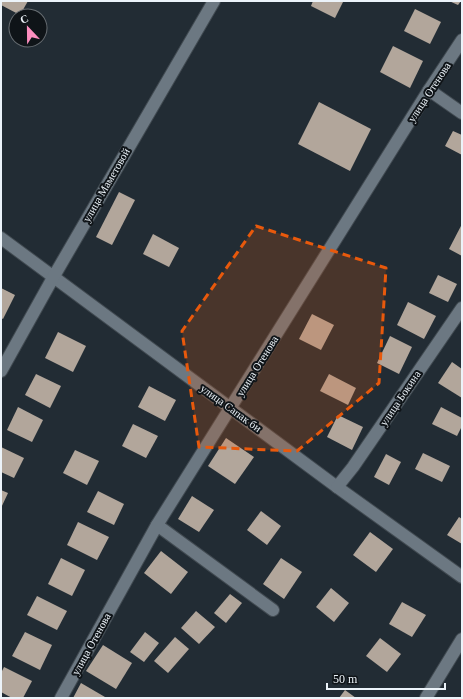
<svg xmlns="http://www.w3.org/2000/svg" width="463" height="699" viewBox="0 0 463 699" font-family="Georgia,serif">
	<rect width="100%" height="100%" fill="#222c34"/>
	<!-- building -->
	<g fill="#b2a69b">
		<polygon points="1,1 28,1 20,15 1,5"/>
		<polygon points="313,1 340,1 343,2 335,18 311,6"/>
		<polygon points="449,1 461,1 458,5"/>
		<polygon points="415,9 441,22 430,44 404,31"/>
		<polygon points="393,46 423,61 410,88 380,72"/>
		<polygon points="319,102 371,129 350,171 298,144"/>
		<polygon points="453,131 462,135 462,155 445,146"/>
		<polygon points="119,192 135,200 112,245 96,237"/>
		<polygon points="462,224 462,256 449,249"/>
		<polygon points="153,234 179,248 169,267 143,254"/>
		<polygon points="438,275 457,284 448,302 429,293"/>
		<polygon points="1,288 15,295 3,319 1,318"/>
		<polygon points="408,302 436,316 424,339 397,325"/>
		<polygon points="312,314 334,325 321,350 299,339"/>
		<polygon points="58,332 86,346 73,372 45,358"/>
		<polygon points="390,336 412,347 399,374 377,363"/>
		<polygon points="452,362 462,369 462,398 438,383"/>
		<polygon points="36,374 61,386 50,408 25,395"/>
		<polygon points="329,374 356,388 348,405 320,391"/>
		<polygon points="149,386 176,400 165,421 138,407"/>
		<polygon points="18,407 43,420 32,442 7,430"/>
		<polygon points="441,407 462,418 462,426 457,436 432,424"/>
		<polygon points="338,415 363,427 352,450 327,437"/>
		<polygon points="133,424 158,436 146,458 122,446"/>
		<polygon points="226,438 254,457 235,484 208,466"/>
		<polygon points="1,447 24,458 14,478 1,472"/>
		<polygon points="75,450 99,461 87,485 63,473"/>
		<polygon points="423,453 450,466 442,482 415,469"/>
		<polygon points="386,454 401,462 389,485 374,477"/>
		<polygon points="1,490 8,493 1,508"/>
		<polygon points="98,491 124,504 114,525 87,512"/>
		<polygon points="192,496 214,510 199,532 178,519"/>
		<polygon points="261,511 281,526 267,545 247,530"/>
		<polygon points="459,517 462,519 462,544 447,535"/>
		<polygon points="78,522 109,537 97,560 67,545"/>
		<polygon points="370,532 393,549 376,572 353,555"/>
		<polygon points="161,551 188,572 171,594 144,573"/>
		<polygon points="61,558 85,570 72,596 48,584"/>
		<polygon points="281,558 302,572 284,599 263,584"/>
		<polygon points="331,588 349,603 334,622 316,607"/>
		<polygon points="230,594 242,603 226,623 214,613"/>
		<polygon points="37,596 67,611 57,630 27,615"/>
		<polygon points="402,602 426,615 412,637 389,624"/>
		<polygon points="196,611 215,627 199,644 181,628"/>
		<polygon points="25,632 52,645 40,670 12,656"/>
		<polygon points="145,632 159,643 144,662 130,652"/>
		<polygon points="175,637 189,649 168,673 154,661"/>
		<polygon points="380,638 401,654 387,672 366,656"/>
		<polygon points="103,645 132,663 116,689 86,671"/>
		<polygon points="4,667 32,681 23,698 12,698 1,692 1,673"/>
		<polygon points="81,683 105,697 104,698 73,698"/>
		<polygon points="345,690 356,698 339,698"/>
	</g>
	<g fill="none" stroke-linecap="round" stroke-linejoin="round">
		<defs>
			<g id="minor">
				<polyline points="429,90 462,113"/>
				<polyline points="1,238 337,487 462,577"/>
				<polyline points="1,371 54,276 214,1"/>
				<polyline points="337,487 353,467 462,308"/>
				<polyline points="157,525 273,610"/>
				<polyline points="61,698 157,525 429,90 462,40"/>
				<polyline points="426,698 462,639"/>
			</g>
		</defs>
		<!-- minor casing -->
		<use href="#minor" stroke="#414a51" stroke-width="14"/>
		<!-- minor -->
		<use href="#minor" stroke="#6c7882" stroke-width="12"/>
	</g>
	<!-- marked area -->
	<path fill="#e8590c" fill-opacity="0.2" stroke="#e8590c" stroke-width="3" stroke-dasharray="8 5" stroke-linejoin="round" d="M256,226L386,268L379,383L297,451L199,447L182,331Z"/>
	<g text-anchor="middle" stroke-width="4" stroke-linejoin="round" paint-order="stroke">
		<!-- street labels -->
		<g font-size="11" fill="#ecf3f9" stroke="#0f1418">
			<text transform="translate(429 92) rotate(-57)" y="4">улица Отенова</text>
			<text transform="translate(106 185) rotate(-60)" y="4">улица Маметовой</text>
			<text transform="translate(257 366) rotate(-58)" y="4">улица Отенова</text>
			<text transform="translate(400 398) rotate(-56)" y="4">улица Бокина</text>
			<text transform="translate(231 408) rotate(36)" y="4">улица Сапак би</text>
			<text transform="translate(91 644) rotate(-61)" y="4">улица Отенова</text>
		</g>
	</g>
	<!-- border -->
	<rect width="463" height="699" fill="none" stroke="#ecf3f9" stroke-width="4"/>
	<!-- north arrow -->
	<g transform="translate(28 28) rotate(338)"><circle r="19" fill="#0f1418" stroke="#676d72"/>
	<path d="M0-3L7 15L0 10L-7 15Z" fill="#fd8ebf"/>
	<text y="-6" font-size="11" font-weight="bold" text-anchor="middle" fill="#ecf3f9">С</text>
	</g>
	<!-- scale -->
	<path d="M327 683v6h118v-6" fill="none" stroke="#ecf3f9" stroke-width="2"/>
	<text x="333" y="683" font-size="12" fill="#ecf3f9" stroke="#0f1418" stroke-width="3" paint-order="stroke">50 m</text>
</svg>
